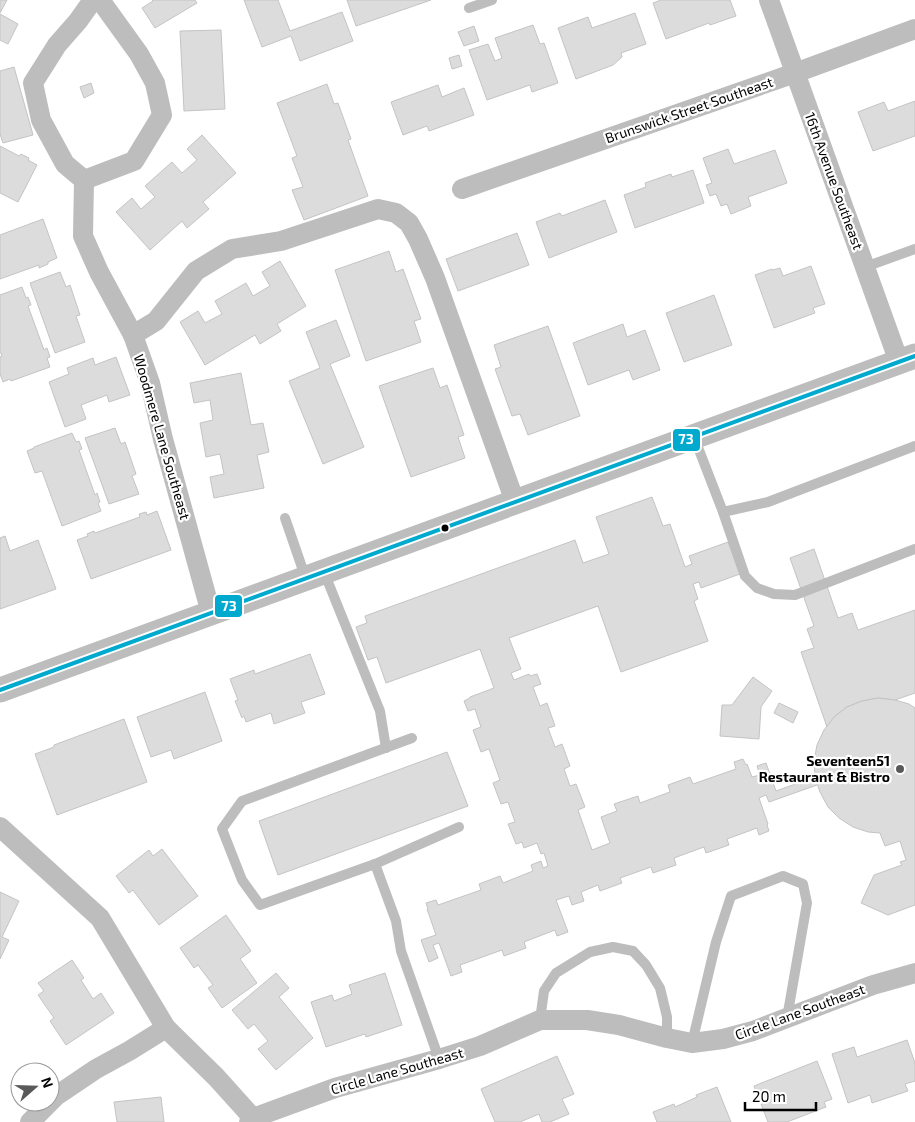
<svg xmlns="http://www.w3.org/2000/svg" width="915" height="1122" viewBox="0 0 915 1122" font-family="'Exo 2',sans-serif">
	<rect width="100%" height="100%" fill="#fff"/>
	<!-- building -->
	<g fill="#dcdcdc" stroke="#c4c4c4">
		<polygon points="0,0 7,0 0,13"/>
		<polygon points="152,0 195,0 197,3 155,28 142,8 153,1"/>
		<polygon points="244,0 278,0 290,31 342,12 353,41 300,61 291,36 262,47"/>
		<polygon points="347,0 431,0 356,26"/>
		<polygon points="661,0 730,0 736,16 710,25 709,23 666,39 653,3"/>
		<polygon points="635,13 646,44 621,53 622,57 613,65 576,79 558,28 588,17 592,28"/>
		<polygon points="0,14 18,24 8,44 0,40"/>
		<polygon points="533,25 540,44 544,43 558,83 532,92 530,85 487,100 469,50 488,44 495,61 502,58 495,38"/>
		<polygon points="474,26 479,41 464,46 458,32"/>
		<polygon points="221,30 225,109 184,111 180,31"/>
		<polygon points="459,55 462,66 452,69 449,58"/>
		<polygon points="14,67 33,135 3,143 0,134 0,71"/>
		<polygon points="91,83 94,93 84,98 80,87"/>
		<polygon points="327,84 334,104 338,103 351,139 348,140 368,196 304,220 292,190 303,187 292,158 297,156 277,103"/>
		<polygon points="438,85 442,97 464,88 474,115 429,131 427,126 403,135 391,102"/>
		<polygon points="915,101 915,136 873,151 858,112 884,102 888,111"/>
		<polygon points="202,135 236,173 203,202 209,209 187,228 182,221 150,250 116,212 132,198 141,209 155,197 145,186 172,162 182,173 197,160 187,149"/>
		<polygon points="0,146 19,156 21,154 29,158 28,160 37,165 18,202 0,193"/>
		<polygon points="728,149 734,164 775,150 787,183 748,197 751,206 731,214 727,204 721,206 716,194 710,196 706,185 712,183 703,158"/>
		<polygon points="693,170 704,203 635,228 624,195 646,187 645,183 671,174 672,177"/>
		<polygon points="605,200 617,232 549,258 536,222 560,213 562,216"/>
		<polygon points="43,219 57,258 48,262 48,264 39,268 39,265 0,279 0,235"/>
		<polygon points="517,233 529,265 458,291 446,259"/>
		<polygon points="389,251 396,272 403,269 421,319 414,321 421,342 366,361 335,270"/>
		<polygon points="280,261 306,306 277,324 281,331 260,344 255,335 205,365 180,322 198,311 205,323 222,314 215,301 246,283 253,296 270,286 262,272"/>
		<polygon points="811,266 825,304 813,308 815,313 774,328 755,275 772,269 773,270 780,268 783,276"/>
		<polygon points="60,272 66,287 70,285 80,315 76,316 85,342 55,353 30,283"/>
		<polygon points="22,287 26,298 28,297 31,305 28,306 44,350 47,348 50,357 47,358 50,367 11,381 10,379 3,382 0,374 0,357 2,356 0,351 0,295"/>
		<polygon points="714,295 732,345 684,362 666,313"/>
		<polygon points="336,320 350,356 330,364 364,447 323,464 289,381 320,368 306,332"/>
		<polygon points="623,324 627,337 645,330 660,370 633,380 629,370 588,385 573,343"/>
		<polygon points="548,326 580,416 528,435 520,414 512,416 495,369 501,367 494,345"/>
		<polygon points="116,357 130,395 109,402 107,395 81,405 86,419 65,427 49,382 69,374 67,368 93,358 95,365"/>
		<polygon points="433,368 440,388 447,385 464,435 458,437 465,458 411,477 379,386"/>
		<polygon points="241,373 251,425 263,423 269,452 257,455 264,488 214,498 210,477 224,474 220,454 206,457 200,423 213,420 210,400 194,403 190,383"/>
		<polygon points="115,428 121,444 125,442 136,474 132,476 139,494 109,504 85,438"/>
		<polygon points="72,433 76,442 79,441 82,449 79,450 95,495 97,493 100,502 98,503 101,511 62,526 42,471 35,473 27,451 34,448 34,447"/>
		<polygon points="652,497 663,526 670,524 685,567 692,564 689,556 728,542 740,574 701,588 699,582 693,584 698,599 694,601 708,641 621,672 598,606 509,638 521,669 511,673 514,680 529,674 530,676 537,674 541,684 533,687 540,706 547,703 555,726 548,728 555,747 562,744 570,766 564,769 570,786 576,784 585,807 578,810 592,850 610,843 601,817 617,811 614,804 638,796 640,803 670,792 668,785 690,777 693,784 736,769 734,762 743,759 746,765 747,764 752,777 760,775 757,766 766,763 776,791 815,777 817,785 769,802 766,795 759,798 768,824 767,825 769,831 759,835 757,828 727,839 729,845 706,853 704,847 674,858 676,865 653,873 651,867 620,878 622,883 600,891 598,885 581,892 584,901 572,905 569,896 556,900 568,932 557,936 555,930 524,942 526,948 504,956 502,950 460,965 462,972 451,976 439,943 433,945 438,958 429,962 421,940 436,935 427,909 428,909 426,903 436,900 438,905 481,890 479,884 500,876 503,883 533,871 531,865 541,861 543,868 548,866 544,853 541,854 537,843 524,848 522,842 516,844 508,824 515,822 508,802 501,804 493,783 500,780 489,749 481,752 473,730 481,727 475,709 468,711 464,701 470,698 470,697 494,688 480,649 386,683 377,657 368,660 356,627 367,623 365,616 575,540 583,563 609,554 596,517"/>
		<polygon points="157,511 171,550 91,579 77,540 88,536 87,534 94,531 95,533 140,517 139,514 146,512 147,515"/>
		<polygon points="5,536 10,551 38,540 56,589 0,609 0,538"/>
		<polygon points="814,549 838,618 852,613 858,630 915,610 915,693 895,700 878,698 862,701 847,707 834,717 827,727 801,652 814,648 807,629 814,626 790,558"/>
		<polygon points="310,654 325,694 301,702 305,713 274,724 271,713 246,722 244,716 242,718 235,701 238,700 230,679 254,670 255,674"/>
		<polygon points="753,677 772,691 761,707 759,739 720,736 722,705 732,705"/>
		<polygon points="205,692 222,741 174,759 171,750 151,757 137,717"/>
		<polygon points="878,698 895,700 909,704 915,708 915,905 888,915 861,903 874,875 902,865 900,862 906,860 900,841 885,846 880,833 868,832 853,827 839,818 828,807 820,792 815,777 814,761 817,745 824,730 834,717 847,707 862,701"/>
		<polygon points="779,703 798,712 793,723 774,713"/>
		<polygon points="124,719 147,782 57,815 35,754 54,747 54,745"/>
		<polygon points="447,752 468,806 278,875 259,821"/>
		<polygon points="162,849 198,896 159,925 133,890 129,893 116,876 149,850 153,856"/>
		<polygon points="0,892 19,901 2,937 9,940 0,959"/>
		<polygon points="226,915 251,951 240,959 257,983 222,1008 208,988 213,985 198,965 194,968 180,948"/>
		<polygon points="72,960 84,978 81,980 93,999 101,993 114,1013 66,1045 50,1021 54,1018 38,995 44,991 38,983"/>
		<polygon points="276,973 289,988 279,997 313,1038 276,1070 258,1049 268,1041 254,1024 248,1029 232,1010"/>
		<polygon points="385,973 402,1025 366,1037 365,1034 326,1047 311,1002 332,995 334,1001 352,994 349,985"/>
		<polygon points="907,1040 915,1063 915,1081 905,1084 908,1091 872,1103 870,1095 848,1103 832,1054 854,1047 857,1057"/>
		<polygon points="557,1056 574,1094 562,1099 569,1114 550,1122 542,1122 539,1114 520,1122 495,1122 481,1089"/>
		<polygon points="817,1061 832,1099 824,1102 826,1107 787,1122 768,1122 754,1086"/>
		<polygon points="717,1087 731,1122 657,1122 653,1112 674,1104 675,1107 697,1097 696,1095"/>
		<polygon points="161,1097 164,1122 117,1122 114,1102"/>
	</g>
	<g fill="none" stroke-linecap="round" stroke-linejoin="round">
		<!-- service -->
		<g stroke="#bdbdbd" stroke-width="10">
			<polyline points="469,8 492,0"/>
			<polyline points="865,267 915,249"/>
			<polyline points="694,437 723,512 768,502 915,446"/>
			<polyline points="723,512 745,576 757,588 774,594 795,595 915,549"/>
			<polyline points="285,518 306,579"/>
			<polyline points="324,572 380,711 386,748"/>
			<polyline points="412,738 242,801 222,829 242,880 260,905 375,864 459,827"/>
			<polyline points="375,864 396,921 401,951 439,1059"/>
			<polyline points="540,1020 544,991 556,973 590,952 613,947 633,951 646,965 660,988 667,1017 667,1038"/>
			<polyline points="692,1043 716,942 731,896 783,876 803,884 807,903 787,1018"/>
		</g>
		<!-- minor -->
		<g stroke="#bdbdbd" stroke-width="20">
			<polyline points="769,0 899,362"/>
			<polyline points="84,180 83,236 99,272 133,335 150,383 163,439 211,613"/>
			<polyline points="84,180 134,161 162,115 155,83 139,54 100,0"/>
			<polyline points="84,180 65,164 41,120 33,83 57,45 78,21 93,0"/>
			<polyline points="462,189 795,73 915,29"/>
			<polyline points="133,335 156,321 196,271 232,249 281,241 378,209 396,213 409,223 418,239 435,278 515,502"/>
			<polyline points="0,827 100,918 166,1028 216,1077 253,1118"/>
			<polyline points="30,1122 56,1096 96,1069 129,1051 166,1028"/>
			<polyline points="249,1122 253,1118 335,1088 439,1059 480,1046 540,1020 587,1020 619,1025 667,1038 692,1043 723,1039 753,1031 873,985 915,973"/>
		</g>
		<!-- tertiary -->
		<polyline stroke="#bdbdbd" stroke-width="25" points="0,690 915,356"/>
		<defs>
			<polyline id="bus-1" points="0,690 915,356"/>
		</defs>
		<!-- bus-1 casing -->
		<use href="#bus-1" stroke="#fff" stroke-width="8"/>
		<!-- bus-1 -->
		<use href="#bus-1" stroke="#00a9ce" stroke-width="4"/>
	</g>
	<!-- markers -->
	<circle fill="#000" stroke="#fff" stroke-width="2" cx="445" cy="528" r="4.5"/>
	<circle fill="#595959" stroke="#fff" stroke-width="2" cx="900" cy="769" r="5"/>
	<g text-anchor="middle" stroke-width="4.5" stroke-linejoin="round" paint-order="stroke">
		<!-- street labels -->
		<g font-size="14" fill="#000" stroke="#fff">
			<text transform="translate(689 110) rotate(-19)" y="5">Brunswick Street Southeast</text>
			<text transform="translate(834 181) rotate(70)" y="5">16th Avenue Southeast</text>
			<text transform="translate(162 437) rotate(74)" y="5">Woodmere Lane Southeast</text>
			<text transform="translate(800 1012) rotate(-20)" y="5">Circle Lane Southeast</text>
			<text transform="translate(397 1071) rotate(-16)" y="5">Circle Lane Southeast</text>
		</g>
		<!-- poi labels -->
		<g font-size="14" font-weight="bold" fill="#000" stroke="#fff" text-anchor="end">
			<text x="890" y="766">Seventeen51<tspan x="890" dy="16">Restaurant &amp; Bistro</tspan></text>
		</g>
	</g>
	<g stroke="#fff" stroke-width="2">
		<rect x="672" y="428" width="29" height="24" rx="5" fill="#00a9ce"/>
		<rect x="214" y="594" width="29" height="24" rx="5" fill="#00a9ce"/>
	</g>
	<g font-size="14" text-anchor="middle" font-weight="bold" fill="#fff">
		<text x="686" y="444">73</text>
		<text x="229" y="611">73</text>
	</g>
	<!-- north arrow -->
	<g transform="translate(35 1087) rotate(70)"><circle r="24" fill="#ffffff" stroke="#999999"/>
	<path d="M0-4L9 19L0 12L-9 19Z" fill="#595959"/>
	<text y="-8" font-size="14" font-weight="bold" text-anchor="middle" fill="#000000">N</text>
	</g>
	<!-- scale -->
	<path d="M745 1102v8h71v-8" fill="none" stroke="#000000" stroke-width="2.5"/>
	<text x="752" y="1102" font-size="15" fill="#000000" stroke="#ffffff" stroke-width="4" paint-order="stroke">20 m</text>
</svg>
